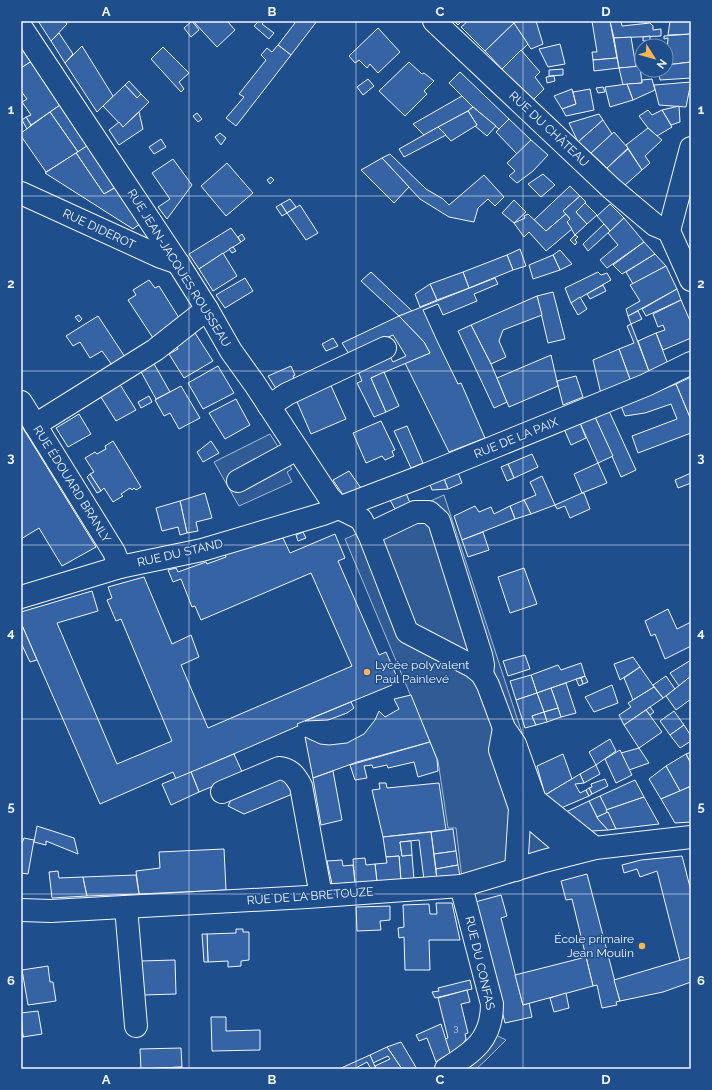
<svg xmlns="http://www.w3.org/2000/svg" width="712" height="1090" viewBox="0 0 712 1090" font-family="Raleway,sans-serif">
	<rect width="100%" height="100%" fill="#1f4e8c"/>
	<!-- built -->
	<g fill="#305b95" stroke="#a8bbd7">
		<polygon points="270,434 292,469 287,472 292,482 239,506 214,462"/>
		<polygon points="444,495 521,730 545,797 602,839 462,879 456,828 448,828 438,761 345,539"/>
		<polygon points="496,1035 506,1040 485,1061 476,1069 460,1069"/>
	</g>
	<!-- building -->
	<g fill="#3563a3" stroke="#f2f6ff">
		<polygon points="38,21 65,21 67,24 51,41"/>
		<polygon points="192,21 199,30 191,37 184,28"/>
		<polygon points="193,21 227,21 235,30 217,47"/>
		<polygon points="259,21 265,21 262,24 274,33 269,39 254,26"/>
		<polygon points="293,21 317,21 291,55 278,45 295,23"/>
		<polygon points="454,21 462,21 458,25"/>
		<polygon points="468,21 512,21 514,23 485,51 461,27"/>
		<polygon points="536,21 543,44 531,49 513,22"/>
		<polygon points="592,21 610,21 617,58 593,60 592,52 597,52"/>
		<polygon points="610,21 621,21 622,26 650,23 653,26 653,30 661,29 661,36 614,38"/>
		<polygon points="670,21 691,21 691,34 668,35"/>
		<polygon points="514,23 528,44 502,69 485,51"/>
		<polygon points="378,28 400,52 378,73 370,64 367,68 359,60 355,63 349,56"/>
		<polygon points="59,33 73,54 65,63 51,41"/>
		<polygon points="691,34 691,62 666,65 668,38 664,39 664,36"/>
		<polygon points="650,36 650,41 643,41 643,37"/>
		<polygon points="21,37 35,59 21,68"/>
		<polygon points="631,37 636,67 619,68 614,38"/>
		<polygon points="560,44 565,64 548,67 539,49"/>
		<polygon points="278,45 291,55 236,126 226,118 244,97 239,94 266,60 261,55 267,48 272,52"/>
		<polygon points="82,46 113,96 97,112 65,63"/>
		<polygon points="163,47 189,73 179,82 184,89 181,92 151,59"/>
		<polygon points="521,50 540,72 535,77 544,89 533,100 502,69"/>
		<polygon points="617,58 619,68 594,71 593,60"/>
		<polygon points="35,59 63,103 31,125 26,117 31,115 22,102 27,99 21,91 21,68"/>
		<polygon points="409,62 422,74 424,73 434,81 424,91 427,94 405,116 379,91"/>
		<polygon points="691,62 691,78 660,80 659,73 651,74 651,70 666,70 666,65"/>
		<polygon points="640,66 642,83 623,85 619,68"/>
		<polygon points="563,69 563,75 549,76 549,70"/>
		<polygon points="460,72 509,119 499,129 473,107 449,83"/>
		<polygon points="554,76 555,81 547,83 546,77"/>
		<polygon points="368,79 374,86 363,95 357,87"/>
		<polygon points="652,79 655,90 633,100 627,84 642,83 642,80"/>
		<polygon points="129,81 141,94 137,98 125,85"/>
		<polygon points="691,82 686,107 659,105 654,85"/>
		<polygon points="627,84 633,100 610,107 605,87"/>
		<polygon points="125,85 137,98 141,94 149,102 123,127 103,106"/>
		<polygon points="603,87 605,92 598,93 596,88"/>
		<polygon points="572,89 576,104 562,109 554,96"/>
		<polygon points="590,89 594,110 566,116 562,109 576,104 573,92"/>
		<polygon points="462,96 473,107 468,111 424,135 413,124"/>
		<polygon points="63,103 90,144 78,152 50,112"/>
		<polygon points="679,106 680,122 671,125 662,110"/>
		<polygon points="473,107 496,126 487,136 475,126 477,125 468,111"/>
		<polygon points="648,110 652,115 662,110 672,127 657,136 648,128 639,116"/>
		<polygon points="468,111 477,125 451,141 438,127"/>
		<polygon points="50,112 78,152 46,172 21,136 21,133"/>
		<polygon points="139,112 143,129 119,145 109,130 119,122 123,127"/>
		<polygon points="197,113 202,119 198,122 193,116"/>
		<polygon points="599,114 603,120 578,142 569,123"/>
		<polygon points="26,117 31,125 27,129 22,120"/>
		<polygon points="509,119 531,140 517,154 496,132"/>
		<polygon points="603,120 612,134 591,153 578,142"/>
		<polygon points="438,127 446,135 404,157 399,149"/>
		<polygon points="648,128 662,140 645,156 650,163 642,170 626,145"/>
		<polygon points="614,132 628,148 607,168 591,153"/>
		<polygon points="220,133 226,138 221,145 215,137"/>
		<polygon points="161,139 166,147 154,154 149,147"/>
		<polygon points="531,140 548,155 533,171 517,183 509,176 515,171 507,163"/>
		<polygon points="90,144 118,186 104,194 76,153"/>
		<polygon points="628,149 642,170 624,186 607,168"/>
		<polygon points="76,153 104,194 118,186 141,223 133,229 45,173"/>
		<polygon points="390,154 426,189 443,199 449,205 484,175 504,197 495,206 488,199 478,208 474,222 449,217 420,199 382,158"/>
		<polygon points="382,158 409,187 394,203 361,170"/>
		<polygon points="173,159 192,185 167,219 158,207 170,199 152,173"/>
		<polygon points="227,163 253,193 226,216 201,186"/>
		<polygon points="543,174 555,185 541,197 528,184"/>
		<polygon points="271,177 274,180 270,184 267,180"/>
		<polygon points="570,186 580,196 563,211 566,214 546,231 534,220"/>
		<polygon points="580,196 586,202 576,212 587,224 575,235 567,222 570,219 563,211"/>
		<polygon points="290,199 296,207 287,213 281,204"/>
		<polygon points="514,200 526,212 514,223 502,213"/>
		<polygon points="585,203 597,215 587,224 576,212"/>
		<polygon points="281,204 287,213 282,216 276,207"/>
		<polygon points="610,204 624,218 610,231 597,216"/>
		<polygon points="300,205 318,233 306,240 287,213"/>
		<polygon points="528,214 546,231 566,214 570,219 567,222 572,229 546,251 529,232 524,237 514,223 525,218 524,216"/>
		<polygon points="624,218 644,242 607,268 600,260 618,245 608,233"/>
		<polygon points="604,224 610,231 588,251 583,244"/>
		<polygon points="231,228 241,242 199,269 189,254"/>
		<polygon points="242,234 245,239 241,242 238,237"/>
		<polygon points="575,235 578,237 575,240 577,242 575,245 570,240"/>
		<polygon points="644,242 655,254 622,274 613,265"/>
		<polygon points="233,247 236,251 232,253 229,249"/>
		<polygon points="520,249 526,266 513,270 507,255"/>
		<polygon points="560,250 572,264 560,270 553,255"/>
		<polygon points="223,253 237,276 213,291 199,269"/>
		<polygon points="655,254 666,266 633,284 626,272"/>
		<polygon points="507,255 513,270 469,288 463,272"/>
		<polygon points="553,255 560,270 533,279 529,265"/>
		<polygon points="666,266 677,289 628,316 626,309 640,301 630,285"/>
		<polygon points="371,272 412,311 399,316 361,281"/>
		<polygon points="463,272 469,288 437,300 430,284"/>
		<polygon points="598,272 601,275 607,273 611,280 571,303 565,288"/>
		<polygon points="245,278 253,291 225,308 216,295"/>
		<polygon points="495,278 498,284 474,294 477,301 443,315 438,304 423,310 438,343 458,384 461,383 485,438 449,452 405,363 430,353 424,342 399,316"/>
		<polygon points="149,280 155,288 159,286 181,321 153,338 128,300 136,295 133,290"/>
		<polygon points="430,284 437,300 420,307 415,294"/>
		<polygon points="603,285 606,291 590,299 587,294"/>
		<polygon points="677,289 681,300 646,316 642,309"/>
		<polygon points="553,292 565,339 548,343 537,296"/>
		<polygon points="537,296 542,315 503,330 499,341 506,357 491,364 471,325"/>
		<polygon points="580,297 587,309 578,315 571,303"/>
		<polygon points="681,300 691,323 691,338 663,350 656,333 665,330 663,325 658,327 653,314"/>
		<polygon points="638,311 642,319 631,324 628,316"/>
		<polygon points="79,315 82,319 79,322 75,317"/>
		<polygon points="98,316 125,357 112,365 102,351 90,358 80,342 73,346 66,336"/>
		<polygon points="399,316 424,342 430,353 371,378 386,412 374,417 357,383 362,381 357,369 389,355 393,362 406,356 393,335 349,354 342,343"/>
		<polygon points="631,324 650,374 631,382 619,349 634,343 627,326"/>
		<polygon points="471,325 491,364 507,402 494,408 458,331"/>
		<polygon points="195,333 213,361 184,378 169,354 178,349 175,344"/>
		<polygon points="656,333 669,367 650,374 638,341"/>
		<polygon points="333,338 338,346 326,351 322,344"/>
		<polygon points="619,349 631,382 601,394 593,360"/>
		<polygon points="551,355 558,386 509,407 497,378"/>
		<polygon points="153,362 170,392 156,399 140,370"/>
		<polygon points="218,366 234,393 203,409 188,383"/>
		<polygon points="291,366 295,375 293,376 296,384 278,392 268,376"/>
		<polygon points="384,372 399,406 386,412 371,378"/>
		<polygon points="576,376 583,397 563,405 557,381"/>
		<polygon points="691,377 691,420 676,384"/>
		<polygon points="328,379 346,419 311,434 294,395"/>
		<polygon points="119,383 136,410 116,421 99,394"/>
		<polygon points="676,384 691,420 691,433 638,453 632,436 677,419 671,404 645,413 625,416 621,406"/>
		<polygon points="181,386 200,418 179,429 170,413 164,416 155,400"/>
		<polygon points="149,396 152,402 141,408 138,402"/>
		<polygon points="236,399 250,425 225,439 209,413"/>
		<polygon points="609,411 636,470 621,477 595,417"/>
		<polygon points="79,414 91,434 68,447 56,428"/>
		<polygon points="595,417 613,456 598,463 580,423"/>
		<polygon points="381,421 395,450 392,451 394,456 385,460 382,456 366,463 353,433"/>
		<polygon points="580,423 586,438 571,445 564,429"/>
		<polygon points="21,425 96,547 62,566 39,528 21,539"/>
		<polygon points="407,426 423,463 411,468 394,431"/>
		<polygon points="113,441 141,487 136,490 134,488 132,490 130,488 121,494 123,496 113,502 104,488 101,491 90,474 94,472 85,458 95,452 97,454 106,449 105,446"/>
		<polygon points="211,441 219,453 203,462 197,452"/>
		<polygon points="532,454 538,467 514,478 508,464"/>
		<polygon points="598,463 607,483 582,493 574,474"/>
		<polygon points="508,464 514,478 507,481 501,467"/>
		<polygon points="457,470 462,483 448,489 443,476"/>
		<polygon points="349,471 361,488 343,495 333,480"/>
		<polygon points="691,473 691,483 678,488 675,480"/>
		<polygon points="90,474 101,491 97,493 87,477"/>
		<polygon points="443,476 448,489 432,490 429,482"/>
		<polygon points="542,476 555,505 531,514 524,500 536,495 530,482"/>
		<polygon points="205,493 212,518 196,522 198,531 187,533 180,501"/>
		<polygon points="406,493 410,503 395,509 390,500"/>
		<polygon points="582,493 584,493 590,509 570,518 565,506 557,509 555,505"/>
		<polygon points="524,500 531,514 515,519 510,506"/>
		<polygon points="180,501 187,533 180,535 178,527 162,531 156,508"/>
		<polygon points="475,506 479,512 491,507 494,514 510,506 515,519 462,540 454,516"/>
		<polygon points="303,532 306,538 298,541 296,535"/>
		<polygon points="483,532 489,550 468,557 462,540"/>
		<polygon points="335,534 345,558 338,561 379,655 386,652 397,677 390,680 392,685 297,724 298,726 176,779 173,772 100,804 21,623 21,612 92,591 98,611 57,623 117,764 172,741 121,619 116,621 107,600 112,598 108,587 144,577 172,644 191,635 199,657 181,665 208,728 352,666 311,573 201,620 195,606 192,607 181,579 173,582 168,570 176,568 178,572 206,562 207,564 226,557 225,554 283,538 290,553"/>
		<polygon points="524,568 537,604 510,613 498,577"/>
		<polygon points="668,609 677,629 691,622 691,646 665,659 655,634 651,636 645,621"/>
		<polygon points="21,623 37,660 30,662 21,643"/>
		<polygon points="525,655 530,669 508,676 503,661"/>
		<polygon points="633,657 640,667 620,680 614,664"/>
		<polygon points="691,660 691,676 679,686 670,673"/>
		<polygon points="581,663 585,676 537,693 531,675 558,665 561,670"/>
		<polygon points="640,667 654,687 633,700 624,678"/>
		<polygon points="531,675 537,693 516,700 510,681"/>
		<polygon points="585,676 588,682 583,684 581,678"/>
		<polygon points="666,676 675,689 663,698 653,685"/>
		<polygon points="691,676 691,699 676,710 666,696"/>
		<polygon points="581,678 583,684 579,686 576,679"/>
		<polygon points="566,683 576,713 561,717 551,688"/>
		<polygon points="612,685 618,703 594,712 585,697"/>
		<polygon points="654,687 663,698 624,725 619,715 631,707 628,703"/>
		<polygon points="551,688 558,708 544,712 537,693"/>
		<polygon points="537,693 544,712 532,716 536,725 525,728 516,700"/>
		<polygon points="411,695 430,742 357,762 313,778 305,737 320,744 329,745 347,743 364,734 375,720 379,711 385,717 399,709 394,699"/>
		<polygon points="351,702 354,708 347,713 328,720 305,721"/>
		<polygon points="650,707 654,712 650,715 646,710"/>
		<polygon points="558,708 561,717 547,722 544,712"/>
		<polygon points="646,710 662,732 639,748 624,725"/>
		<polygon points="674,711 684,725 670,735 660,721"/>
		<polygon points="544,712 547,722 536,725 532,716"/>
		<polygon points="684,725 691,736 691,741 680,748 670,735"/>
		<polygon points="610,739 616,751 596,765 589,752"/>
		<polygon points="430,742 437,759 438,771 418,777 414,762 388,768 387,765 373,768 372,765 364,766 367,778 355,780 350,765"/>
		<polygon points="639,748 649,763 629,770 621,753"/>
		<polygon points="620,750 632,775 616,783 605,759"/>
		<polygon points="691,752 691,764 686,754"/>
		<polygon points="234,754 243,774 199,792 191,772"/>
		<polygon points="563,754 572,779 545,795 537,766"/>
		<polygon points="686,754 691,764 691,786 680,791 666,766"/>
		<polygon points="596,765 600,774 584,783 580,774"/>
		<polygon points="666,766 680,791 661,799 649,779"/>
		<polygon points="333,771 342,820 321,825 313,778"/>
		<polygon points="191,772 199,792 171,805 162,784"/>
		<polygon points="286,773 295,793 244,814 228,806 233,796"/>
		<polygon points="580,774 584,783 575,784 580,793 586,790 589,796 561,808 545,795"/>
		<polygon points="605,779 608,786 592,794 589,788 592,787 591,784"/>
		<polygon points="635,780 644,797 606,810 600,796"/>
		<polygon points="379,783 386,783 387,788 439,783 446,830 383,837 372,790 380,789"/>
		<polygon points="689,787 691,791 691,822 675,823 661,799"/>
		<polygon points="589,788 592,794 589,796 586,790"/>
		<polygon points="600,796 608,812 597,817 589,801"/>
		<polygon points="644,797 659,824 616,829 606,810"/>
		<polygon points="589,801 598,819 608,830 592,831 566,812"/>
		<polygon points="608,812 616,829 608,830 598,819 597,817"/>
		<polygon points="37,826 74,838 78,854 46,841 46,845 34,842"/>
		<polygon points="453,829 456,851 434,854 431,832"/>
		<polygon points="431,832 437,880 424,880 419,840 400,842 402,856 412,855 414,880 401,881 399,856 386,857 383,837"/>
		<polygon points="24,838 34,840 28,874 21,873 21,842 22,843"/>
		<polygon points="411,841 412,855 402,856 400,842"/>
		<polygon points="224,849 226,890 139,894 136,871 160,868 159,852"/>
		<polygon points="456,851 458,865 436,869 434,854"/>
		<polygon points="399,856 401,881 377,882 375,864 387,863 386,857"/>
		<polygon points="682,856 691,891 691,957 680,961 657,871 640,877 637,869 624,873 622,865 641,860"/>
		<polygon points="365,858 366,865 375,864 377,882 355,883 353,859"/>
		<polygon points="342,860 343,866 353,865 355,883 332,884 327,861"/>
		<polygon points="458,865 460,877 437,880 436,869"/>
		<polygon points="58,871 59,878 83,877 87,896 52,898 49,872"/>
		<polygon points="587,874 620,1001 616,1002 617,1005 602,1008 597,985 593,986 572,899 566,900 561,881"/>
		<polygon points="136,875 139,894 87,896 83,877"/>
		<polygon points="501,895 507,916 501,918 523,1005 529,1003 532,1017 505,1023 475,902"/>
		<polygon points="436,903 452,903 460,940 429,940 430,970 405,970 404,937 399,938 398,928 404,927 403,905 429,904 430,914 437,914"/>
		<polygon points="390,906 390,920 380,921 381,930 357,931 356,907"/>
		<polygon points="236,929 243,929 243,932 249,932 249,960 241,961 241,966 228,967 228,961 208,962 207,934 236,933"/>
		<polygon points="202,934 207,934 208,962 204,962"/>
		<polygon points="586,957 593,986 523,1005 515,975"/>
		<polygon points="691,957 691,982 663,992 620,1001 614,980"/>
		<polygon points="175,960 176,994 143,995 141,961"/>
		<polygon points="48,966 50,982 53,982 56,1001 28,1005 22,970"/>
		<polygon points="470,980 472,989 435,998 432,992 439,991 438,988"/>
		<polygon points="467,990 470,1002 461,1004 468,1033 465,1034 466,1039 462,1045 450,1053 445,1039 448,1038 438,998"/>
		<polygon points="566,993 569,1008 554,1012 550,998"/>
		<polygon points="38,1011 42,1034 23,1037 21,1013"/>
		<polygon points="211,1017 226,1017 226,1031 260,1030 260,1050 212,1051"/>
		<polygon points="21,1021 23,1037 21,1037"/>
		<polygon points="441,1024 450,1053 436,1062 427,1038 419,1041 416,1035"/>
		<polygon points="401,1042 417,1069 402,1069 387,1047"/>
		<polygon points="387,1047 402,1069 376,1069 375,1066 390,1059 388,1056 373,1063 370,1055"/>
		<polygon points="181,1048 182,1067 141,1069 140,1049"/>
		<polygon points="370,1055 376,1069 371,1069 367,1062 354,1069 339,1069"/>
		<polygon points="182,1067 182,1069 141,1069"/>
	</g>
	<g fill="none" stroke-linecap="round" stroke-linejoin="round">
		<defs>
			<g id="minor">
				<polyline points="434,21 611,188 655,225 669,231"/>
				<polyline points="21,27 178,263 207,309 231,351 254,383 329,497 339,508 361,519 369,534 407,632 472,666 482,674 488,685 504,728 515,744 535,800 595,848"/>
				<polyline points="21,193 161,257 178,263"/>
				<polyline points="669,231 691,148"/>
				<polyline points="669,231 691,280"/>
				<polyline points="21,402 114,552 120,567"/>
				<polyline points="269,406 287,394 385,348"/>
				<polyline points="35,425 155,350 207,309"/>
				<polyline points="238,481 297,449"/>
				<polyline points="369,534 415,512 429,512 439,521 481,655 483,665 482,674"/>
				<polyline points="21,597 120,567 202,550 323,514 420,477 646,385 691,363"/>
				<polyline points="504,728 500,750 520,808 516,870"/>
				<path d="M222,792L279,768C291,769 296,777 301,786L321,896"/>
				<polyline points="520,808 573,853"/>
				<polyline points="126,907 136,1026"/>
				<polyline points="21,910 51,911 307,897 461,886 544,861 595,848 691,837"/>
				<path d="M446,1069C473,1052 492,1040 492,1004L461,886"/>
			</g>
		</defs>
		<!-- minor casing -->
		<use href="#minor" stroke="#f2f6ff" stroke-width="24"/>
		<!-- minor -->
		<use href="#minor" stroke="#1f4e8c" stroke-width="22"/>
	</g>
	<!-- grid -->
	<path fill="none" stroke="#f2f6ff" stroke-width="1" stroke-opacity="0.55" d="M189,21V1069M356,21V1069M523,21V1069M21,196H691M21,371H691M21,545H691M21,719H691M21,894H691"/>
	<!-- markers -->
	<g fill="#ffb74d" stroke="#1f4e8c" stroke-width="1.5">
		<circle cx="367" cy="672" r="4"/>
		<circle cx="642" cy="946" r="4"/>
	</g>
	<g text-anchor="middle" stroke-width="3" stroke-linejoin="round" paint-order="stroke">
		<!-- number labels -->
		<g font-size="10" fill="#c3d1e8">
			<text x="456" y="1031">3</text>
		</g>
		<!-- street labels -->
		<g font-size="12" fill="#f2f6ff" stroke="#1f4e8c">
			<text transform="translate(549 129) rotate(43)" y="4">RUE DU CHÂTEAU</text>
			<text transform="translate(99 229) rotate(25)" y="4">RUE DIDEROT</text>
			<text transform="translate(179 268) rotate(58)" y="4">RUE JEAN-JACQUES ROUSSEAU</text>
			<text transform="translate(516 438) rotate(-22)" y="4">RUE DE LA PAIX</text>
			<text transform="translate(72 484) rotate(58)" y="4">RUE ÉDOUARD BRANLY</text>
			<text transform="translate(180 553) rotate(-13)" y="4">RUE DU STAND</text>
			<text transform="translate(310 896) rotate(-4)" y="4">RUE DE LA BRETOUZE</text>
			<text transform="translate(480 963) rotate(77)" y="4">RUE DU CONFAS</text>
		</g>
		<!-- poi labels -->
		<g font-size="12" fill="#f2f6ff" stroke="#1f4e8c" text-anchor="start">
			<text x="375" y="669">Lycée polyvalent<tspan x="375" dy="14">Paul Painlevé</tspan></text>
			<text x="634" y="943" text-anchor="end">École primaire<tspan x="634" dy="14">Jean Moulin</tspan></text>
		</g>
	</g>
	<!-- border -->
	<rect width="712" height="1090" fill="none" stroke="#1f4e8c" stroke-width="44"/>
	<!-- north arrow -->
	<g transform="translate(654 58) rotate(127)"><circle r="19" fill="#1f4e8c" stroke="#7391ba"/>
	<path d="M0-3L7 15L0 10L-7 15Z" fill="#ffb74d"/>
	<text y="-6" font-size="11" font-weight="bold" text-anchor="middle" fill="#f2f6ff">N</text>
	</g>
	<rect x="22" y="22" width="668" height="1046" fill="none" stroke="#f2f6ff" stroke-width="1.5"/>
	<g font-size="13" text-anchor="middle" font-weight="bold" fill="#f2f6ff">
		<text x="106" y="16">A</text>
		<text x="272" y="16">B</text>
		<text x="440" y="16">C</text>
		<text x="606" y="16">D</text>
		<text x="11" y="114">1</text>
		<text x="701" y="114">1</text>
		<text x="11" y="288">2</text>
		<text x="701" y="288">2</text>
		<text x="11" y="462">3</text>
		<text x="701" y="462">3</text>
		<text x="11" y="637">4</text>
		<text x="701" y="637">4</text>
		<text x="11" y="811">5</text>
		<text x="701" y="811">5</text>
		<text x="11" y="985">6</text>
		<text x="701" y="985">6</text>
		<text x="106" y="1084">A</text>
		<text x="272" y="1084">B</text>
		<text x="440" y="1084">C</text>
		<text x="606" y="1084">D</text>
	</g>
</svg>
